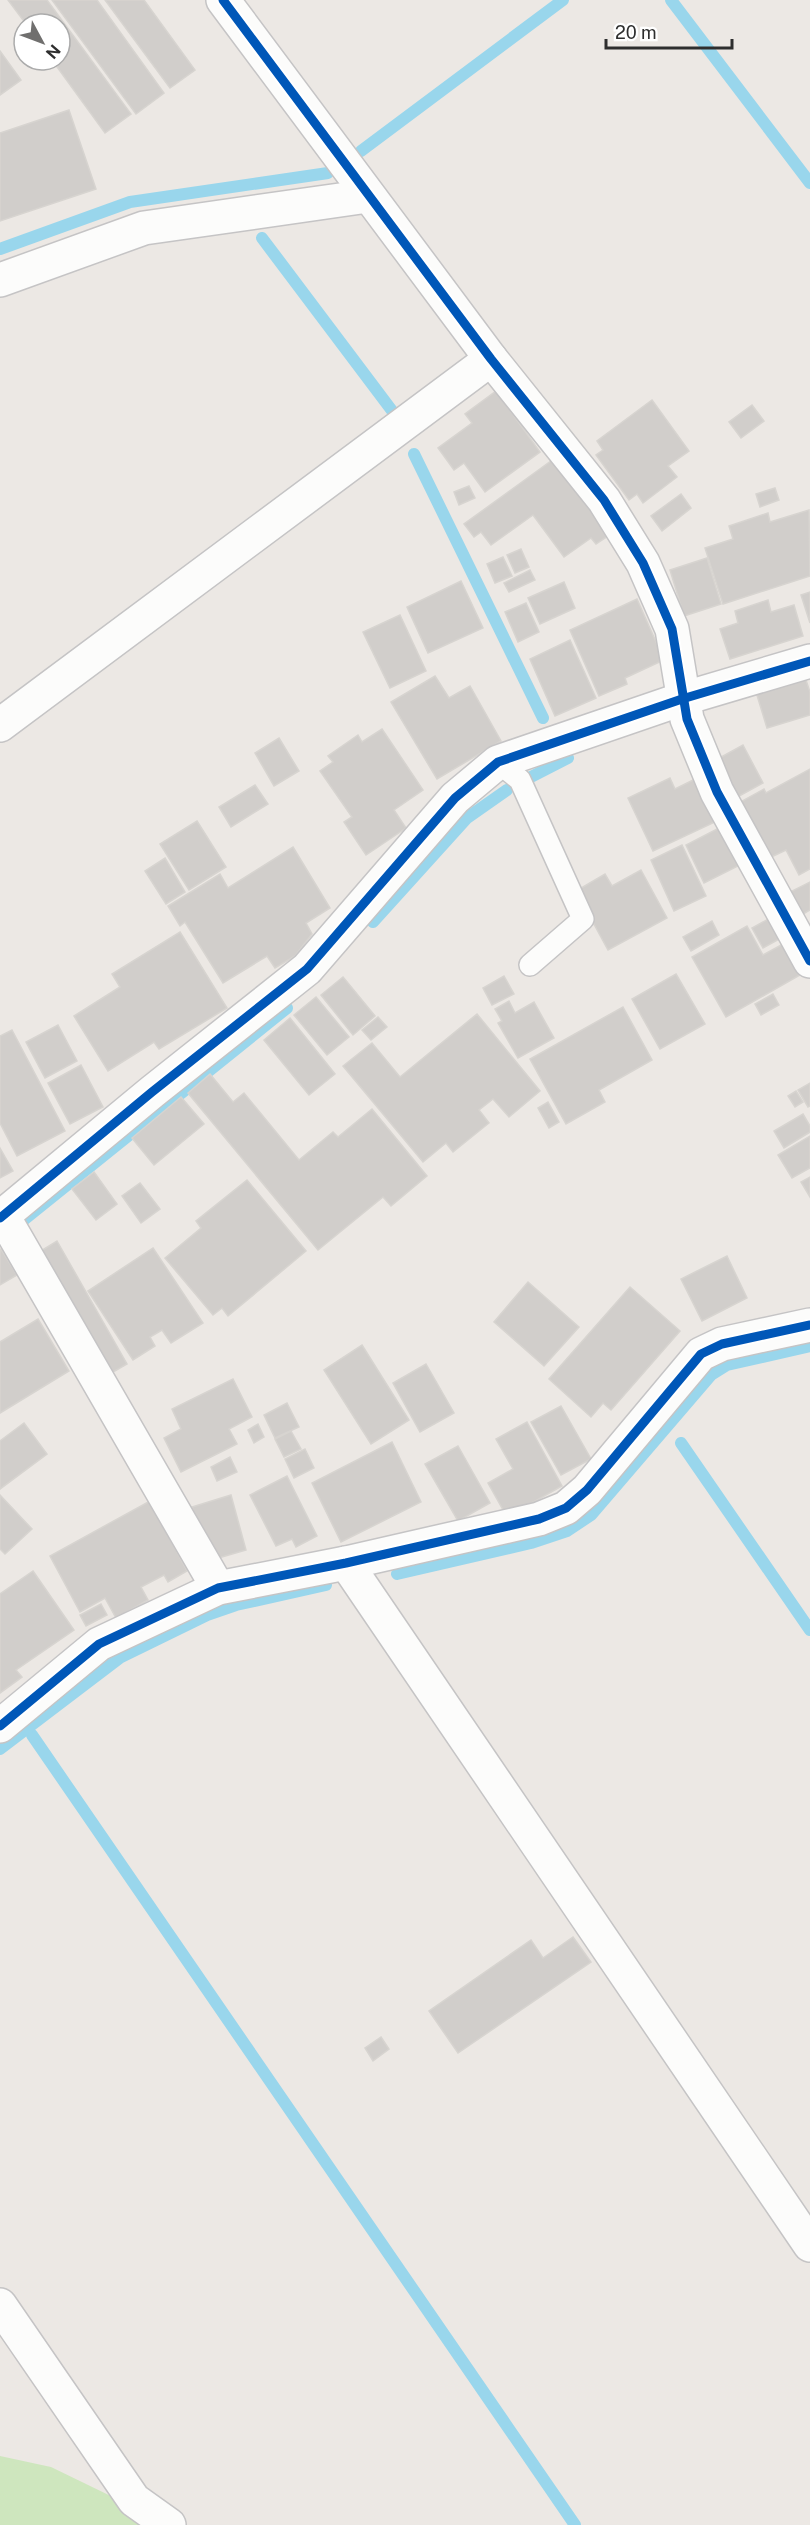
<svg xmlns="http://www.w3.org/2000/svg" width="810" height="2525" viewBox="0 0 810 2525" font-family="'Public Sans',sans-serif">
	<rect width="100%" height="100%" fill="#ece8e4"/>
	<!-- green -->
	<polygon fill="#cee6be" points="0,2456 51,2467 119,2500 151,2525 0,2525"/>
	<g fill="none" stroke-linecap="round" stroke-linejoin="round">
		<!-- stream -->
		<g stroke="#99d6ec" stroke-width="12">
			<polyline points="671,0 810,183"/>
			<polyline points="361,151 563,0"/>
			<polyline points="262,238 393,412"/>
			<polyline points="0,249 130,202 328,173"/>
			<polyline points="414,454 543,718"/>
			<polyline points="529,778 568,758"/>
			<polyline points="373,922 467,818 507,790"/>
			<polyline points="21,1222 287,1008"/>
			<polyline points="681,1443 810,1630"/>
			<polyline points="397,1574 531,1543 567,1531 591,1515 711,1375 727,1365 810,1346"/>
			<polyline points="32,1735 575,2525"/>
			<polyline points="0,1749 121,1657 207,1615 236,1605 326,1585"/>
		</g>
	</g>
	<!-- building -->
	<g fill="#d1cecb" stroke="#d7d4d0" stroke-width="1.5">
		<polygon points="8,0 47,0 131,114 105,133 52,60 60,60 60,24 26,24"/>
		<polygon points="52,0 97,0 164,93 136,114"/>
		<polygon points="105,0 144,0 195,70 170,88"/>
		<polygon points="0,51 21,80 0,95"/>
		<polygon points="69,110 96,189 0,221 0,133"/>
		<polygon points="496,391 540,452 485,492 464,463 454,470 438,448 472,423 465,414"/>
		<polygon points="652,400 689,451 668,466 677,477 643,503 637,494 629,500 596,455 603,450 597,441"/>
		<polygon points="752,405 764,421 741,438 729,422"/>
		<polygon points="555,458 611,534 596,544 591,538 564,557 533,515 491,545 481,532 474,537 464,524"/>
		<polygon points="469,486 475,498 459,505 454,492"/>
		<polygon points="775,488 779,500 760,507 756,494"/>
		<polygon points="681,494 691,508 662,531 651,516"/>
		<polygon points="809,510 810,576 723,604 705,548 733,539 729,526 768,513 770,522"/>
		<polygon points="521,549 529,567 515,573 507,555"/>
		<polygon points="503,557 512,576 495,583 487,564"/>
		<polygon points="707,558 721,604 684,616 670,570"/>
		<polygon points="530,570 535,580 509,592 504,583"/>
		<polygon points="461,581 483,628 428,653 407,607"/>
		<polygon points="564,582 575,608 540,624 528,598"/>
		<polygon points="810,592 810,623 801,595"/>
		<polygon points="637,599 664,660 625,678 627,684 599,696 570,630"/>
		<polygon points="768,600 771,612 794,605 803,636 730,659 720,629 738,623 735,611"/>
		<polygon points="526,603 539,632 518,642 505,612"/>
		<polygon points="400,615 426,671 390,688 363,632"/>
		<polygon points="570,640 596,698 555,716 530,659"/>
		<polygon points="435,676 449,698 470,686 501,741 437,779 391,702"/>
		<polygon points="805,677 810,692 810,715 767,728 756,692"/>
		<polygon points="382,729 423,790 394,810 406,828 366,855 344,822 352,817 320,771 333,762 328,756 358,735 362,742"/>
		<polygon points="279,738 299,771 274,786 255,753"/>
		<polygon points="743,745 763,783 732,800 712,762"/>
		<polygon points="810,769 810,869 799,875 786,850 765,860 735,805 764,789 766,793"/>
		<polygon points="670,778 675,789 695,779 715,822 653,851 628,798"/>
		<polygon points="255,785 268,804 231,827 219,807"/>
		<polygon points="197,821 226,867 189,890 160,844"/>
		<polygon points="719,828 738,866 704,883 686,845"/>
		<polygon points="682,845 706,896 674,911 651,860"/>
		<polygon points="293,847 330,908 306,923 312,934 295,956 275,968 267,956 223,983 185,922 180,926 168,906 220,874 228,888"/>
		<polygon points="165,858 185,892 166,904 145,871"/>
		<polygon points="641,870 667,918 608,950 576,891 605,874 612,886"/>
		<polygon points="810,882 810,910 800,916 788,893"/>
		<polygon points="772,917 783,937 763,948 752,928"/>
		<polygon points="712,921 719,935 691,951 683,937"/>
		<polygon points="747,926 763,955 783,944 800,975 726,1017 692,957"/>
		<polygon points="180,932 227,1008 159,1049 154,1042 108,1071 74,1016 120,987 112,974"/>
		<polygon points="676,974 705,1024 660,1049 632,999"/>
		<polygon points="504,976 514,994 492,1005 483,988"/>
		<polygon points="343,977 375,1016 353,1035 321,995"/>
		<polygon points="773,994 779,1005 761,1015 755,1004"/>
		<polygon points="316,997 349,1037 327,1055 294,1015"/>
		<polygon points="509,1001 515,1013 534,1002 554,1038 518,1058 498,1023 502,1021 495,1009"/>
		<polygon points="623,1007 652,1060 599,1090 605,1102 566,1124 530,1059"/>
		<polygon points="477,1014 540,1091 509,1117 493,1099 479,1110 489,1123 453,1152 446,1143 423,1162 343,1066 372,1043 400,1077"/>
		<polygon points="378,1017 387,1027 371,1040 362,1030"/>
		<polygon points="290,1018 335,1074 309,1095 264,1040"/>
		<polygon points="58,1025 77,1061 45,1078 26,1042"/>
		<polygon points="12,1030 65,1131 17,1156 0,1123 0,1036"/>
		<polygon points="81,1065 103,1107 70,1124 48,1083"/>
		<polygon points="210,1074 233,1102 244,1093 299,1160 333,1132 338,1137 372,1109 427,1176 391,1206 383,1197 318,1250 188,1093"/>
		<polygon points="810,1083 810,1106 808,1107 798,1090"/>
		<polygon points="796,1091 803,1102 795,1107 788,1096"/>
		<polygon points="181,1097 204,1124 154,1165 132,1138"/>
		<polygon points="548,1102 559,1122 549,1128 538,1108"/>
		<polygon points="803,1114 810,1126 810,1132 784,1148 774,1131"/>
		<polygon points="810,1136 810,1168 792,1178 778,1155"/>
		<polygon points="0,1148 13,1171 0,1178"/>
		<polygon points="94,1172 117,1204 96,1220 72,1189"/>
		<polygon points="810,1177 810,1197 801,1182"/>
		<polygon points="247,1180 306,1251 228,1316 222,1308 213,1315 165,1258 201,1228 196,1221"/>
		<polygon points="140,1183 160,1209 141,1223 122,1196"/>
		<polygon points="57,1241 127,1364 101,1379 31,1257"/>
		<polygon points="153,1248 203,1323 171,1343 162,1330 150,1337 155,1346 133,1360 88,1291"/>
		<polygon points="1,1249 17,1275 0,1285 0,1250"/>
		<polygon points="727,1256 747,1298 702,1321 681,1279"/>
		<polygon points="528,1282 579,1327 544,1366 494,1322"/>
		<polygon points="630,1287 680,1331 611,1410 603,1403 591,1417 549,1379"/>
		<polygon points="38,1319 69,1371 0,1413 0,1342"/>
		<polygon points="362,1345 409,1420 371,1444 324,1370"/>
		<polygon points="426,1364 454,1413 420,1432 393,1383"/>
		<polygon points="233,1379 252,1417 229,1429 237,1444 181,1472 164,1438 181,1429 172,1409"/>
		<polygon points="287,1403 299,1427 275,1438 264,1415"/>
		<polygon points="561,1406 591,1459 561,1475 531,1422"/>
		<polygon points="527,1422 562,1486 507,1517 488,1483 513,1469 496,1439"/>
		<polygon points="24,1423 47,1454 0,1489 0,1441"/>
		<polygon points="258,1424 264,1437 254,1443 248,1430"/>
		<polygon points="291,1431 301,1449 284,1457 275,1439"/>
		<polygon points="392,1442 421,1502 341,1542 312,1483"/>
		<polygon points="458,1446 490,1503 458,1521 425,1464"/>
		<polygon points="305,1449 314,1468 294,1478 285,1459"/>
		<polygon points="230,1457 237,1472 217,1481 211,1467"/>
		<polygon points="287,1476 317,1536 296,1547 292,1539 276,1546 250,1495"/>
		<polygon points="0,1495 32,1529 5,1554 0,1549"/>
		<polygon points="231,1495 246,1550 208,1561 192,1507"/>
		<polygon points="150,1501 187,1571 168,1582 164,1575 141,1587 148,1600 116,1618 105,1598 80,1612 50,1556"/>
		<polygon points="33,1571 74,1630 16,1670 22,1677 0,1693 0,1594"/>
		<polygon points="101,1604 107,1615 86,1626 80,1615"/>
		<polygon points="573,1937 591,1962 458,2053 429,2011 531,1940 543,1958"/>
		<polygon points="381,2037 389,2049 373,2061 365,2048"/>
	</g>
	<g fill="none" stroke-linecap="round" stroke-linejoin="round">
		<defs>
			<polyline id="lane" points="498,762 520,780 583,919 530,965"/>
			<g id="street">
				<polyline points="223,0 491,359 604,500 643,563 672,629 687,719 717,792 810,961"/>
				<polyline points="0,280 144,228 368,196"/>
				<polyline points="0,725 491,359"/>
				<polyline points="3,1216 218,1588"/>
				<polyline points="0,1218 152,1092 307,969 455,798 498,762 682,699 810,661"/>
				<polyline points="346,1563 810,2245"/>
				<polyline points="0,1726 99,1644 218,1588 346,1563 539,1519 566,1508 587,1490 701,1354 722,1344 810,1325"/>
				<polyline points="0,2305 134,2500 169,2525"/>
			</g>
		</defs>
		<!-- lane casing -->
		<use href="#lane" stroke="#c5c4c5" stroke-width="24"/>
		<!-- street casing -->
		<use href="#street" stroke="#c5c4c5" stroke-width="36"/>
		<!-- lane -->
		<use href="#lane" stroke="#fcfcfb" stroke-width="21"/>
		<!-- street -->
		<use href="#street" stroke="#fcfcfb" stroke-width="33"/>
		<defs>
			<g id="cycleway">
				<polyline points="223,0 491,359 604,500 643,563 672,629 687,719 717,792 810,961"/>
				<polyline points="0,1218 152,1092 307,969 455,798 498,762 682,699 810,661"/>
				<polyline points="0,1726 99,1644 218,1588 346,1563 539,1519 566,1508 587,1490 701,1354 722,1344 810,1325"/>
			</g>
		</defs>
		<!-- cycleway casing -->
		<use href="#cycleway" stroke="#fff" stroke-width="13"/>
		<!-- cycleway -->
		<use href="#cycleway" stroke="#0057b8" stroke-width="9"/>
	</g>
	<!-- north arrow -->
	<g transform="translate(42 42) rotate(131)"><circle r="28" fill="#ffffff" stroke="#ababab" stroke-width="1.5"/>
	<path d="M0-4.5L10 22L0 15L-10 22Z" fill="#706f6e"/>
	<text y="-9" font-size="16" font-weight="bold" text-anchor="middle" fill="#2e2e2e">N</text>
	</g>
	<!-- scale -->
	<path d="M606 39v9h126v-9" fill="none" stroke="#2e2e2e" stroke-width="3"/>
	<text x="615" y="39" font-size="18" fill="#2e2e2e" stroke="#ffffff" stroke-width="4.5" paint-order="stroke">20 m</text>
</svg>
